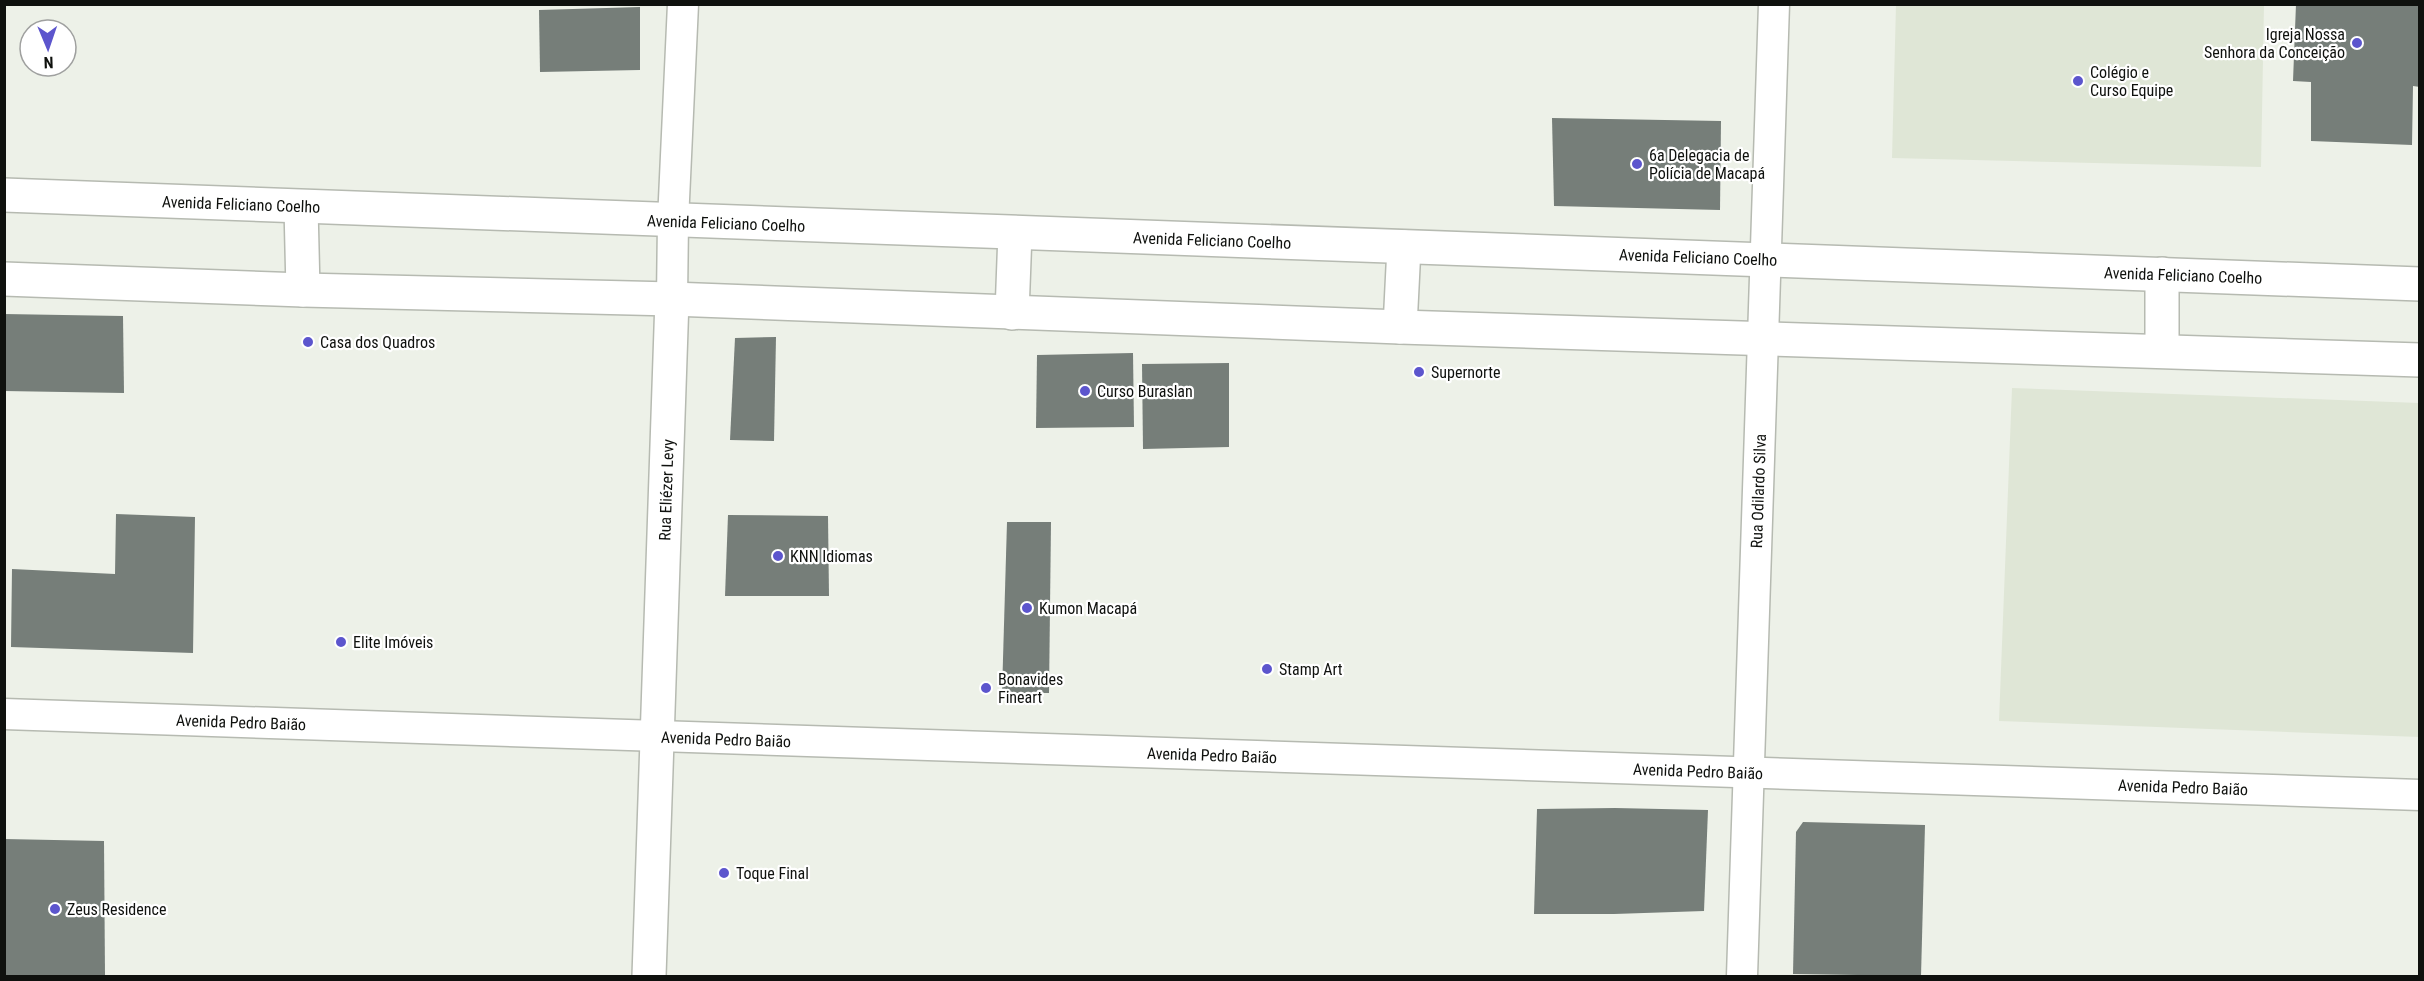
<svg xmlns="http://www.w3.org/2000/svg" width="2424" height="981" viewBox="0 0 2424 981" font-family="'Roboto Condensed',sans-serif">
	<rect width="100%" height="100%" fill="#edf1e8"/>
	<!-- built -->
	<g fill="#dfe6d6">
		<polygon points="1896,5 2264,5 2261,167 1892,158"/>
		<polygon points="2012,388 2419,403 2419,737 1999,721"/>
	</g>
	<!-- building -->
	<g fill="#767e79">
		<polygon points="2296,4 2420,4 2420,87 2413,86 2412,145 2311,141 2311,82 2293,81"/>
		<polygon points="640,7 640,70 540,72 539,10"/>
		<polygon points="1552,118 1721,121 1720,210 1554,206"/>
		<polygon points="4,314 123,316 124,393 4,391"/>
		<polygon points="776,337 774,441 730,440 735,338"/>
		<polygon points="1133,353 1134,427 1036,428 1037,355"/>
		<polygon points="1229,363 1229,447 1143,449 1142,364"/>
		<polygon points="116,514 195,517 193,653 11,647 12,569 115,574"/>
		<polygon points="728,515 828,516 829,596 725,596"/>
		<polygon points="1007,522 1051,522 1049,693 1002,693"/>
		<polygon points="1615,808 1708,810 1704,911 1614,914 1534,914 1537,809"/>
		<polygon points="1803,822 1925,825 1921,976 1793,974 1796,832"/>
		<polygon points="4,839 104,841 105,976 4,976"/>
	</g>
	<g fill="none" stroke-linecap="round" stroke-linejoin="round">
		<defs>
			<g id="minor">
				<polyline points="672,299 673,221 683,4"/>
				<polyline points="4,714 2420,795"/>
				<polyline points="1742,976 1774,4"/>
			</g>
			<g id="tertiary">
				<polyline points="4,195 2420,284"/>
				<polyline points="301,207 303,290"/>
				<polyline points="2162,274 2162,351"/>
				<polyline points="4,279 303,290 672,299 1400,327 2420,360"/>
				<polyline points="1012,313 1015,233"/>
				<polyline points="1400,327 1404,247"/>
				<polyline points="649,976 672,299"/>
			</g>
		</defs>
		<!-- minor casing -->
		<use href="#minor" stroke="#b6bab1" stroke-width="33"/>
		<!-- tertiary casing -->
		<use href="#tertiary" stroke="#b6bab1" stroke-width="36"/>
		<!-- minor -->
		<use href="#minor" stroke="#fff" stroke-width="30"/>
		<!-- tertiary -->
		<use href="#tertiary" stroke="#fff" stroke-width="33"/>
	</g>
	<!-- markers -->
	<g fill="#5c55cd" stroke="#fff" stroke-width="2">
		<circle cx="2357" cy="43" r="6"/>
		<circle cx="2078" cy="81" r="6"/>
		<circle cx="1637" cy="164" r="6"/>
		<circle cx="308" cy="342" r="6"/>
		<circle cx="1419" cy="372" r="6"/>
		<circle cx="1085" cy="391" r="6"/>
		<circle cx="778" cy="556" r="6"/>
		<circle cx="1027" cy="608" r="6"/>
		<circle cx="341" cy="642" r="6"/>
		<circle cx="1267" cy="669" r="6"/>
		<circle cx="986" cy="688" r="6"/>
		<circle cx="724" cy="873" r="6"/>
		<circle cx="55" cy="909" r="6"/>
	</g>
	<g text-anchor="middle" stroke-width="4.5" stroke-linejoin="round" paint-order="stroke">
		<!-- poi labels -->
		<g font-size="16" fill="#0f110e" stroke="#fff" text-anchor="start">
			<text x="2345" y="40" text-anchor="end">Igreja Nossa<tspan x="2345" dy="18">Senhora da Conceição</tspan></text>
			<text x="2090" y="78">Colégio e<tspan x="2090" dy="18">Curso Equipe</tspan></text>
			<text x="1649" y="161">6a Delegacia de<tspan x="1649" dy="18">Polícia de Macapá</tspan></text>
			<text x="320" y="348">Casa dos Quadros</text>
			<text x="1431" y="378">Supernorte</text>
			<text x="1097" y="397">Curso Buraslan</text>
			<text x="790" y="562">KNN Idiomas</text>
			<text x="1039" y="614">Kumon Macapá</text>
			<text x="353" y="648">Elite Imóveis</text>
			<text x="1279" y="675">Stamp Art</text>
			<text x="998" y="685">Bonavides<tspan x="998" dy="18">Fineart</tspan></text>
			<text x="736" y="879">Toque Final</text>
			<text x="67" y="915">Zeus Residence</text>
		</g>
		<!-- street labels -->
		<g font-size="16" fill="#0f110e" stroke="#fff">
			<text transform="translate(241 204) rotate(2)" y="6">Avenida Feliciano Coelho</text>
			<text transform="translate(726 223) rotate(2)" y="6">Avenida Feliciano Coelho</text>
			<text transform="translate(1212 240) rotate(2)" y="6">Avenida Feliciano Coelho</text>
			<text transform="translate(1698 257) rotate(2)" y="6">Avenida Feliciano Coelho</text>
			<text transform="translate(2183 275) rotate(2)" y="6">Avenida Feliciano Coelho</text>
			<text transform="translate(666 490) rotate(-88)" y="6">Rua Eliézer Levy</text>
			<text transform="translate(1758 491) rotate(-88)" y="6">Rua Odilardo Silva</text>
			<text transform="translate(241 722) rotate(2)" y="6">Avenida Pedro Baião</text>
			<text transform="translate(726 739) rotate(2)" y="6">Avenida Pedro Baião</text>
			<text transform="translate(1212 755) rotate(2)" y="6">Avenida Pedro Baião</text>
			<text transform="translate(1698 771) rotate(2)" y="6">Avenida Pedro Baião</text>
			<text transform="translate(2183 787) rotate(2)" y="6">Avenida Pedro Baião</text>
		</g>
	</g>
	<!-- border -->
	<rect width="2424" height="981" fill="none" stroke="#0f110e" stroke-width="12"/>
	<!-- north arrow -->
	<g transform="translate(48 48) rotate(178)"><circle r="28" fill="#ffffff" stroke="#9fa09f" stroke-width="1.5"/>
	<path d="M0-4.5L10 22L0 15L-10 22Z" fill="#5c55cd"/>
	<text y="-9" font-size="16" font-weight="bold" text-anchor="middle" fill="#0f110e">N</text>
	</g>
</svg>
